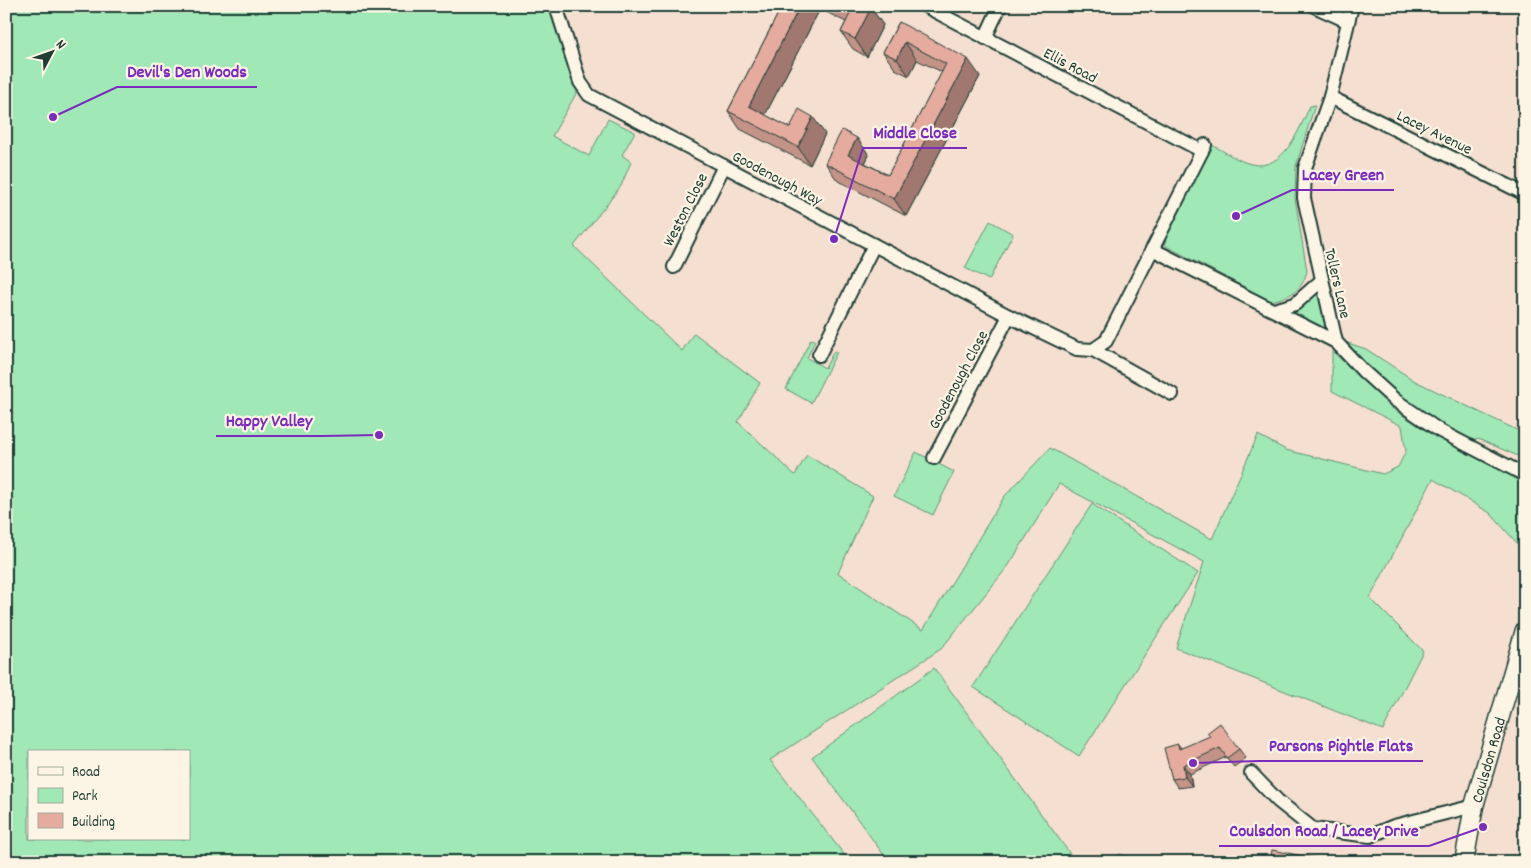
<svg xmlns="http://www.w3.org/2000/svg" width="1531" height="868" viewBox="0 0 1531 868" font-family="Dekko,sans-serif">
	<rect width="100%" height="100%" fill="#f5dfd0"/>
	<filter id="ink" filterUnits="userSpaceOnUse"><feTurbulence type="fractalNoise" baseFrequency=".02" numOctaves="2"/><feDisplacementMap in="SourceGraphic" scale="10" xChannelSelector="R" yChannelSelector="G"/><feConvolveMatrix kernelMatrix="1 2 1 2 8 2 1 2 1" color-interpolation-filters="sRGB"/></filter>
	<g filter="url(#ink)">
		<!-- green -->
		<g fill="#a0e8b6" stroke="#609275" fill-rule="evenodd">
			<path d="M6,6H549L577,92L552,136L589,156L608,119L635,132L622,155L631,162L621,186L574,246L682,351L694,333L760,383L738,422L795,475L807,455L873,496L838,573L923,630L1004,497L1050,448L1212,539L1258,435L1286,450L1383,474L1398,467L1406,451L1402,426L1332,391V351L1393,409L1436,437L1525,481V552L1490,513L1433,479L1370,598L1423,651L1383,730L1176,648L1204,562L1059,484L1009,565L941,649L770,760L850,862H6ZM29,752H189V839H29Z"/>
			<path d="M1315,105L1296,166L1295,198L1307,271C1302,292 1290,296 1271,301L1166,246L1164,235L1212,145C1224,151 1238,161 1251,164C1284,172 1299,129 1310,106Z"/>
			<polygon points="990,221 1013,234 989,280 965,268"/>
			<polygon points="1315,294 1318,295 1327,326 1323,328 1296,314 1297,310"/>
			<polygon points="811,339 815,340 807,358 825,368 834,351 837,352 811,403 786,389"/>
			<polygon points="1342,341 1366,349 1415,381 1525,434 1525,459 1478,439 1471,442 1448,430 1398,397"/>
			<polygon points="916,452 954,472 933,515 894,496"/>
			<polygon points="1092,504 1198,573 1079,756 973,687"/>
			<polygon points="934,668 1076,862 889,862 812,757"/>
			<polygon points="1120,854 1141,862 1109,862"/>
		</g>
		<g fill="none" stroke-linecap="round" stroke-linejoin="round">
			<defs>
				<g id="street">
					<polyline points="556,6 580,82 589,95 1009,316 1077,349 1093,350 1172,394"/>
					<polyline points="925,6 1202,151"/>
					<polyline points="1314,6 1347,21"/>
					<polyline points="1352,6 1330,97 1305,168 1304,198 1336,342 1363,371 1395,400 1440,431 1525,475"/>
					<polyline points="985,38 1000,6"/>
					<polyline points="1330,97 1525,194"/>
					<polyline points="1152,249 1336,342"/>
					<polyline points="674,267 724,166"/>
					<polyline points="1274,310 1295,304 1322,280"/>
					<polyline points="1093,350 1106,341 1205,145"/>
					<polyline points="819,355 874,245"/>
					<polyline points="934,458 1009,316"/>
					<polyline points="1251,773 1278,801 1313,829 1370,836 1394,826 1474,806"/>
				</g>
				<g id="secondary">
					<path id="s1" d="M1464,862L1474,806L1525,630"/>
				</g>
			</defs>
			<!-- street casing -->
			<use href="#street" stroke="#1f3d34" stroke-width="16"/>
			<!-- secondary casing -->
			<use href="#secondary" stroke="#1f3d34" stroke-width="21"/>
			<!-- street -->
			<use href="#street" stroke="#fcf5e5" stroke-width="12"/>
			<!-- secondary -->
			<use href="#secondary" stroke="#fcf5e5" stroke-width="18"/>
		</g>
		<!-- wall -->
		<g fill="#c49388" stroke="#1f3d34">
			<polygon points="782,6 868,6 871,8 883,25 867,57 853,49 841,32 846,22 820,9 765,115 790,128 825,134 810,165 740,129 728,111"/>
			<polygon points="899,22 980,76 906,216 837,180 825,163 857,138 869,155 865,163 888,175 942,72 917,60 909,76 895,69 883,52"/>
			<polygon points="1178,744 1181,748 1239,749 1246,758 1234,767 1226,757 1190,774 1192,786 1178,788 1172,779"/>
		</g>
		<!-- shaded-wall -->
		<g fill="#a0786f" stroke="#1f3d34">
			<polygon points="800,6 818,6 820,9 761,123 749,106"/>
			<polygon points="871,8 883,25 867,57 855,39"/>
			<polygon points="905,42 917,60 909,76 897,59"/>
			<polygon points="968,59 980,76 906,216 894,199"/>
			<polygon points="813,117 825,134 810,165 798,147"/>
			<polygon points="857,138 869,155 861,172 848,155"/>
			<polygon points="1183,765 1190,774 1192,786 1185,777"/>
		</g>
		<!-- building -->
		<g fill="#e4ab9e" stroke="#1f3d34">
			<polygon points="782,6 800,6 749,106 790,128 799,109 813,117 798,147 728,111"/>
			<polygon points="835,6 868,6 871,8 855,39 841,32 850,14"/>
			<polygon points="899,22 968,59 894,199 825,163 842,130 857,138 848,155 888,175 946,64 905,42 897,59 883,52"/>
			<polygon points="1220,723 1239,749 1227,758 1220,748 1183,765 1185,777 1172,779 1164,748 1178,744 1179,749 1210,736 1207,733"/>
			<polygon points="1272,850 1319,859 1319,862 1270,862"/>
		</g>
	</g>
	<g text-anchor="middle" stroke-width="4.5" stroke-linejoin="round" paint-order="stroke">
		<!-- street labels -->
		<g font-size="16" fill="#1f3d34" stroke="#fcf5e5">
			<text transform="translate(1071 64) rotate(28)" y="6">Ellis Road</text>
			<text transform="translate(1435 131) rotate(26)" y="6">Lacey Avenue</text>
			<text transform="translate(778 177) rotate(28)" y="6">Goodenough Way</text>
			<text transform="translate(684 209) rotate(-63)" y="6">Weston Close</text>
			<text transform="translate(1339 283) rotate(77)" y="6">Tollers Lane</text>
			<text transform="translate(957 379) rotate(-62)" y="6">Goodenough Close</text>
			<text dy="6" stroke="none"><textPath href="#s1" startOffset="105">Coulsdon Road</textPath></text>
		</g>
	</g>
	<!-- callouts -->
	<path fill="none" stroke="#7b2cbf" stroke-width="2" d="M53 117L117 87H257M834 239L863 148H967M1236 216L1292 190H1394M379 435L322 436H216M1193 763L1259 761H1423M1483 827L1429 846H1219"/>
	<g fill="#7b2cbf" stroke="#fcf5e5" stroke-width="2">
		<circle cx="53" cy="117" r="5"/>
		<circle cx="834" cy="239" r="5"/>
		<circle cx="1236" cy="216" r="5"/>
		<circle cx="379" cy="435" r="5"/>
		<circle cx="1193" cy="763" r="5"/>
		<circle cx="1483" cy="827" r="5"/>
	</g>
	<g font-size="18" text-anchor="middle" font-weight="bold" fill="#7b2cbf" stroke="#fcf5e5" stroke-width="4.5" stroke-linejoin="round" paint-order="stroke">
		<text x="187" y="77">Devil's Den Woods</text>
		<text x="915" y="138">Middle Close</text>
		<text x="1343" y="180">Lacey Green</text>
		<text x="269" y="426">Happy Valley</text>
		<text x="1341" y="751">Parsons Pightle Flats</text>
		<text x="1324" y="836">Coulsdon Road / Lacey Drive</text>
	</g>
	<!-- margin -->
	<rect width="1531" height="868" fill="none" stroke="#fcf5e5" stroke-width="25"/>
	<rect x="12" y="12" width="1506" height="843" fill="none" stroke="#1f3d34" stroke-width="2" filter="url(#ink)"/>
	<!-- legend -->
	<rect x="28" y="750" width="162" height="90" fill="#fcf5e5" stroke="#a4ab9e"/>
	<rect x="38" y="767" width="25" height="8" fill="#fcf5e5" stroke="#a4ab9e"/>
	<text x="72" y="776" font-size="15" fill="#1f3d34">Road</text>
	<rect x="38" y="788" width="25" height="15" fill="#a0e8b6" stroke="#a4ab9e"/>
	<text x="72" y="800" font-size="15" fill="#1f3d34">Park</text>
	<rect x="38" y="813" width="25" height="15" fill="#e4ab9e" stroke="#a4ab9e"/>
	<text x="72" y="826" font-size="15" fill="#1f3d34">Building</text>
	<!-- north arrow -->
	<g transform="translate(52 52) rotate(49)" stroke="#fcf5e5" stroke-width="4" paint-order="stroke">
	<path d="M0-4L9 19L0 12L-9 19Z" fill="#1f3d34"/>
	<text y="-8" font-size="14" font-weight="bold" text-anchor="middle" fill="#1f3d34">N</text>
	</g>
</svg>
